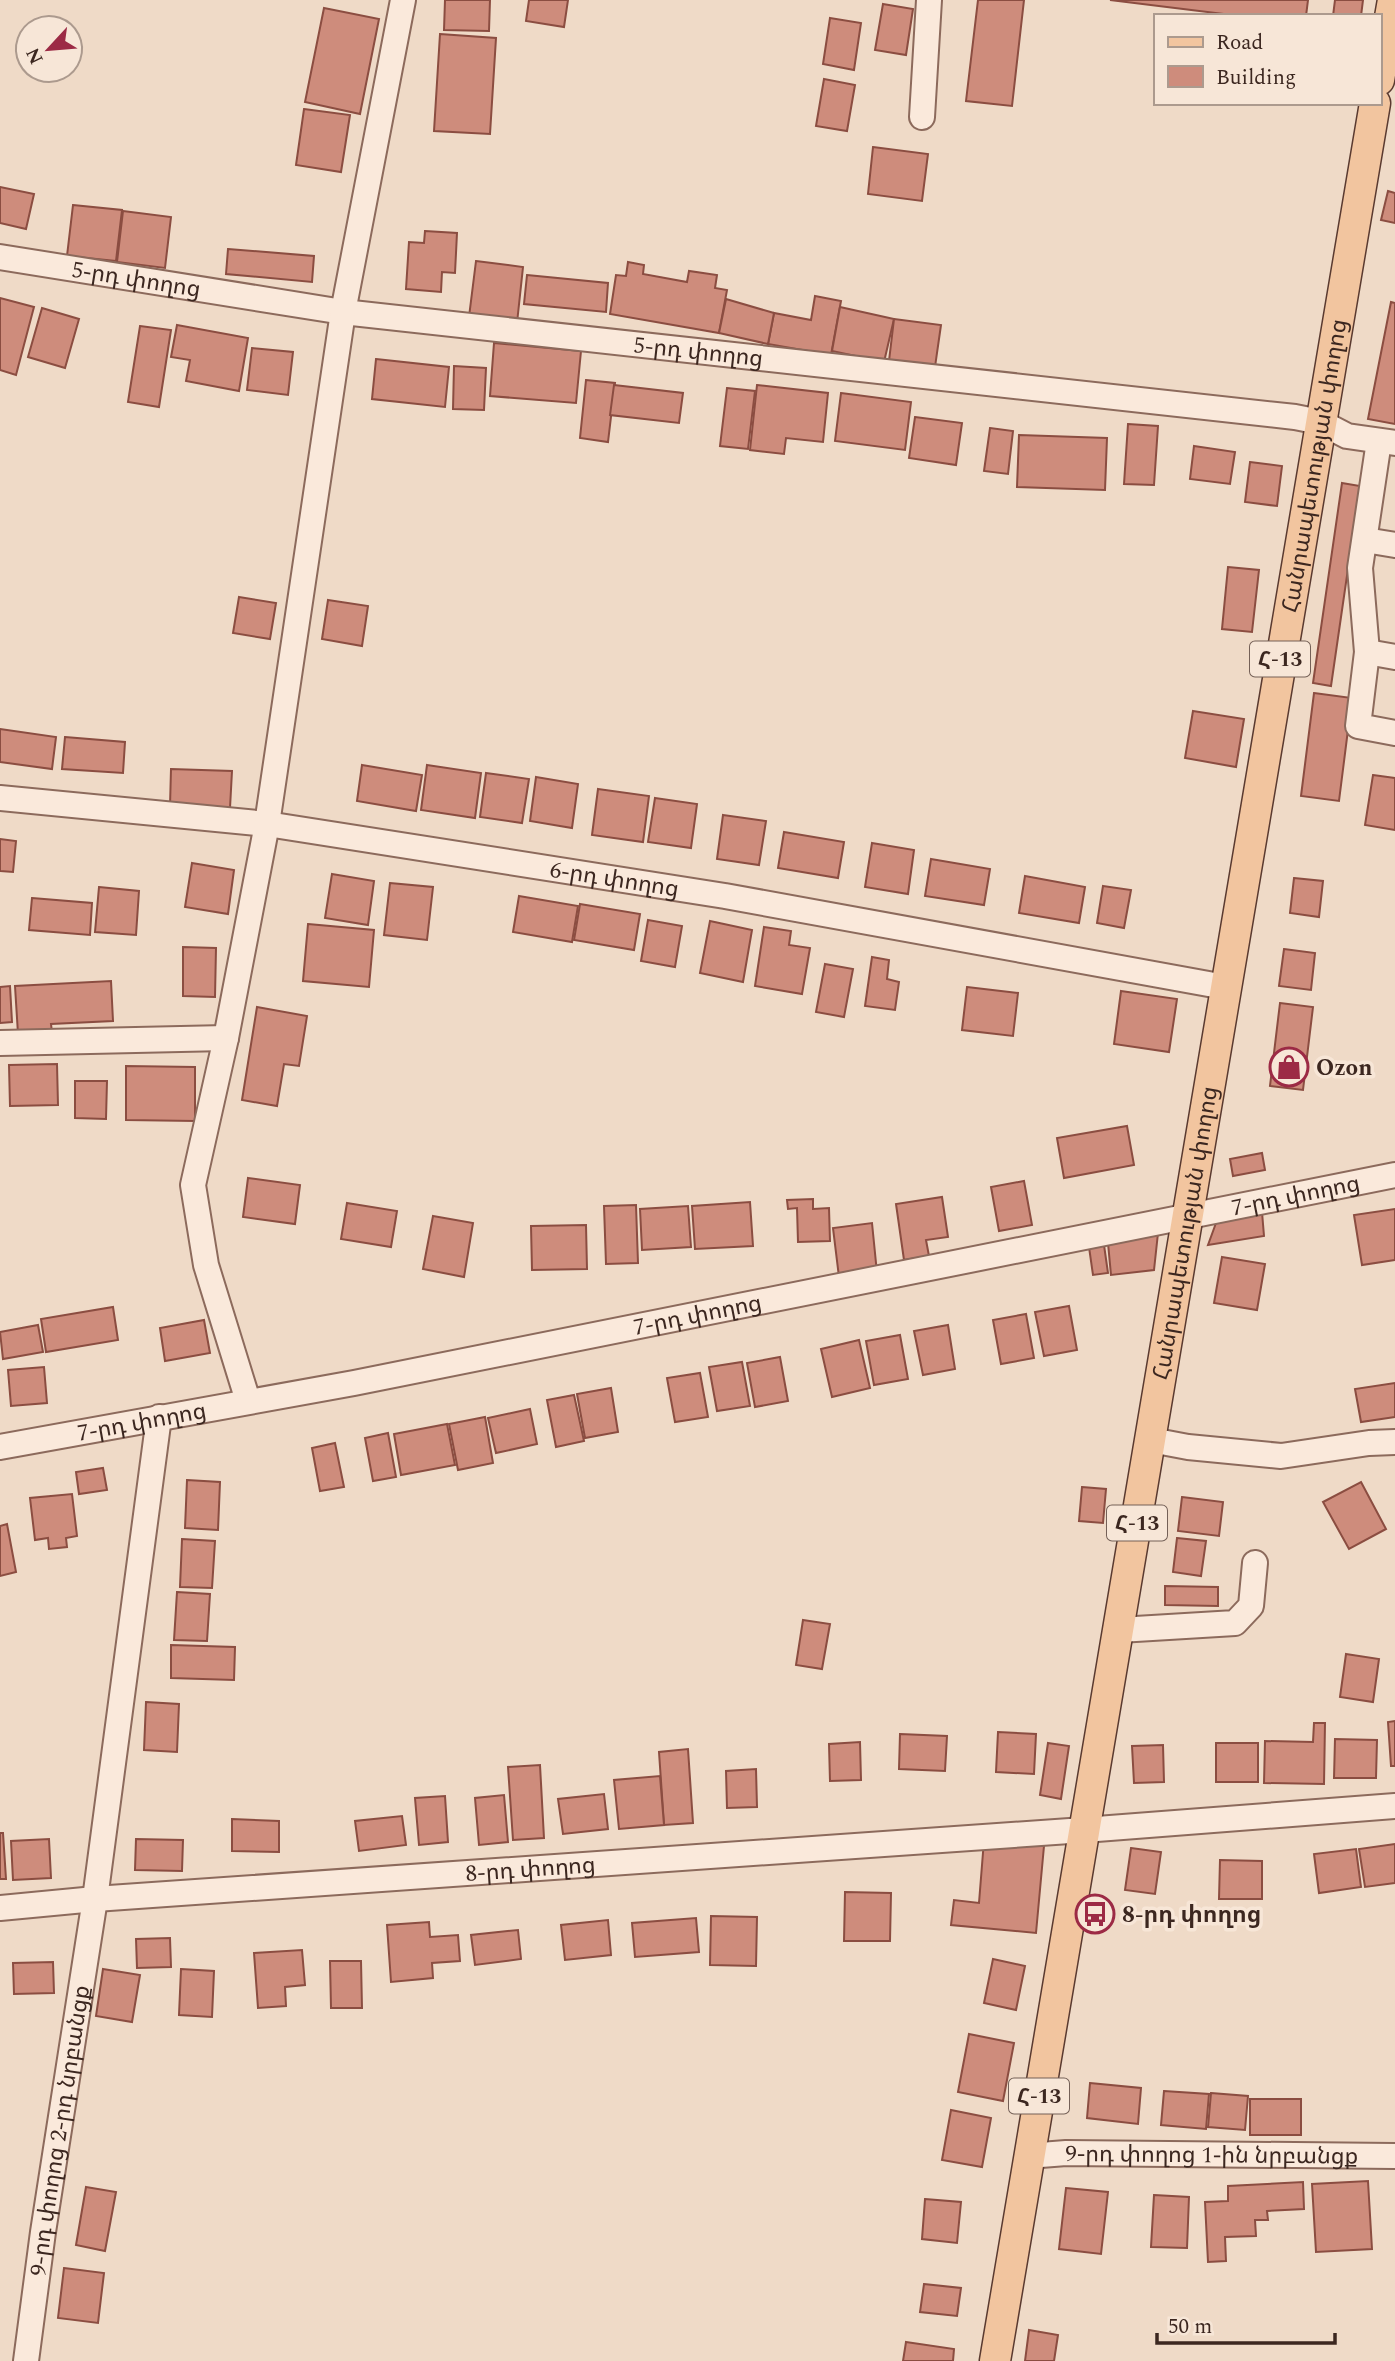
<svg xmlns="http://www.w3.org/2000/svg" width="1395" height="2361" viewBox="0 0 1395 2361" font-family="Spectral,'Noto Sans Armenian',serif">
	<rect width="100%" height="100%" fill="#efdac7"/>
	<!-- building -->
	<g fill="#ce8c7c" stroke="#8b4d41" stroke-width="2">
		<polygon points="445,0 490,0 489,31 444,30"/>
		<polygon points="529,0 568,0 564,27 526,21"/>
		<polygon points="978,0 1024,0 1012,106 966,101"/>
		<polygon points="1110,0 1308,0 1306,16 1240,16"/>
		<polygon points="1335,0 1363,0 1361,16 1333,16"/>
		<polygon points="883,4 913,9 906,55 875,50"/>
		<polygon points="324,8 379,19 360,114 305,102"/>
		<polygon points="830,18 861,23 854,70 823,64"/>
		<polygon points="440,34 496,38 490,134 434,131"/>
		<polygon points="824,79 855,85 847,131 816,126"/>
		<polygon points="304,109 350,115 341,172 296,165"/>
		<polygon points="873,147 928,154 922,201 868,194"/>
		<polygon points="0,187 34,194 26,229 0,223"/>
		<polygon points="1388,191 1395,193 1395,223 1381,220"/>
		<polygon points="73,205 122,210 116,261 67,256"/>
		<polygon points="123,211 171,217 165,268 117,262"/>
		<polygon points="425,231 457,233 455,273 442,272 441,292 406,289 409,242 424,243"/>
		<polygon points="228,249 314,256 312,282 226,274"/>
		<polygon points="476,261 523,267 517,323 469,317"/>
		<polygon points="628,262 644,265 643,274 687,282 689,271 717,275 715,288 727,290 719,333 610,314 616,275 626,276"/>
		<polygon points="527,275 608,283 606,312 524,304"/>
		<polygon points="815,296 841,301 831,355 768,344 774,313 811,320"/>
		<polygon points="0,298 34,307 16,375 0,370"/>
		<polygon points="726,299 774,313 768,344 719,333"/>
		<polygon points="1391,302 1395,303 1395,424 1368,419"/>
		<polygon points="840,307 894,319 884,362 832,351"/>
		<polygon points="42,308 79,319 65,368 28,357"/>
		<polygon points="894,319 941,325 935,367 889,361"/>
		<polygon points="177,325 248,338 239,391 186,381 190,360 171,357"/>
		<polygon points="140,326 171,330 159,407 128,402"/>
		<polygon points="494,343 581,351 576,403 490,396"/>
		<polygon points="252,348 293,352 288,395 247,390"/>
		<polygon points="376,359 449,367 445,407 372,399"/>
		<polygon points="454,366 486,368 484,410 453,409"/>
		<polygon points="586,380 615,383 608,442 580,438"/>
		<polygon points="614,385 683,393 679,423 610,415"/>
		<polygon points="757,385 828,393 823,442 786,438 784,454 750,450"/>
		<polygon points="727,388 755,391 748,449 720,446"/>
		<polygon points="841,393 911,402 905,450 835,441"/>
		<polygon points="915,417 962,423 956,465 909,458"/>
		<polygon points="1128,424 1158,426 1154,485 1124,484"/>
		<polygon points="990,428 1013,431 1008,474 984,471"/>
		<polygon points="1019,435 1107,438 1105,490 1017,487"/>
		<polygon points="1194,446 1235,452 1230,484 1190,479"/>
		<polygon points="1250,462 1282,466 1277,506 1245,502"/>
		<polygon points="1342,483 1360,486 1331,686 1313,683"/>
		<polygon points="1228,567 1259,570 1252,632 1222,629"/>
		<polygon points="239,597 276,603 270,639 233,633"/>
		<polygon points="328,600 368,606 362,646 322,639"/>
		<polygon points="1314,693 1352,698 1339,801 1301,796"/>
		<polygon points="1193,711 1244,719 1236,767 1185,758"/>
		<polygon points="0,729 56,737 52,769 0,762"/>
		<polygon points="65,737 125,742 123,773 62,769"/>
		<polygon points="362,765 422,775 416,811 357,801"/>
		<polygon points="427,765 481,773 475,818 421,810"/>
		<polygon points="171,769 232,771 230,808 170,806"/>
		<polygon points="486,773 529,779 522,823 480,817"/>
		<polygon points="1373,775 1395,778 1395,830 1365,825"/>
		<polygon points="536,777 578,784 572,828 530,821"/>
		<polygon points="598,789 649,796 643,842 592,835"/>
		<polygon points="655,798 697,804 691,848 648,842"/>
		<polygon points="723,815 766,821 759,865 717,859"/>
		<polygon points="784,832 844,842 838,878 778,868"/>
		<polygon points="0,839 16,841 13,872 0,871"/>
		<polygon points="872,843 914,850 908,894 865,887"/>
		<polygon points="931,859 990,869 984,905 925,896"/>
		<polygon points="192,863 234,870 228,914 185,907"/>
		<polygon points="332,874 374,881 368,925 325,918"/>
		<polygon points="1025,876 1085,887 1079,923 1019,913"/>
		<polygon points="1294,878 1323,881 1319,917 1290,913"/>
		<polygon points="390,883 433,887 427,940 384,935"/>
		<polygon points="1103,886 1131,890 1124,928 1097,923"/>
		<polygon points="99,887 139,891 136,935 95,932"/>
		<polygon points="519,896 578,906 572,942 513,932"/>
		<polygon points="32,898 92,903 90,935 29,930"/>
		<polygon points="580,904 640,914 634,950 574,940"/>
		<polygon points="648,920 682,926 675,967 641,961"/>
		<polygon points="710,921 752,930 743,982 700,973"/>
		<polygon points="308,924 374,930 369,987 303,981"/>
		<polygon points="764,927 791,931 789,945 810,948 802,994 755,986"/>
		<polygon points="183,947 216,948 215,997 183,996"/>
		<polygon points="1284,949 1315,953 1311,990 1279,986"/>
		<polygon points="872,957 889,960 887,979 899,982 895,1010 865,1006"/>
		<polygon points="825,964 853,969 844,1017 816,1012"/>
		<polygon points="111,981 113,1021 51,1024 52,1032 18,1034 15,986"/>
		<polygon points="10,986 12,1022 0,1023 0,987"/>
		<polygon points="967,987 1018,993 1013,1036 962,1030"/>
		<polygon points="1121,991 1177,999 1169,1052 1114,1044"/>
		<polygon points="1280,1003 1313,1007 1303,1090 1270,1086"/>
		<polygon points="257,1007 307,1016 299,1066 284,1064 277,1106 242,1100"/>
		<polygon points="57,1064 58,1105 10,1106 9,1065"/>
		<polygon points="126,1066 195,1067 195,1121 126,1120"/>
		<polygon points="75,1081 107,1081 106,1119 75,1118"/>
		<polygon points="1127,1126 1134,1165 1064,1178 1057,1138"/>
		<polygon points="1262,1153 1265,1170 1233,1176 1230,1159"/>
		<polygon points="248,1178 300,1185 295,1224 243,1217"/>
		<polygon points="1024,1181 1032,1225 999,1231 991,1187"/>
		<polygon points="942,1197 948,1237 926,1240 929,1256 904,1260 896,1204"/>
		<polygon points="813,1199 813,1209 829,1208 830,1241 798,1242 797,1208 788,1209 787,1200"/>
		<polygon points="750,1202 753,1246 695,1249 692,1206"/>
		<polygon points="347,1203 397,1211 391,1247 341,1239"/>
		<polygon points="636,1205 638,1263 606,1264 604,1206"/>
		<polygon points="688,1206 691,1247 642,1250 640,1209"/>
		<polygon points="1395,1209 1395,1260 1362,1265 1354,1215"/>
		<polygon points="1262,1212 1264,1236 1208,1245 1216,1223"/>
		<polygon points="433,1216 473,1223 464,1277 423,1269"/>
		<polygon points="872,1223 877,1273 839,1277 833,1228"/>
		<polygon points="586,1225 587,1269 532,1270 531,1226"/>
		<polygon points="1158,1233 1154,1270 1111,1275 1108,1243"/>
		<polygon points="1104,1245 1108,1273 1093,1275 1089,1247"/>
		<polygon points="1222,1257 1265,1264 1257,1310 1214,1303"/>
		<polygon points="1069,1306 1077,1350 1044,1356 1035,1312"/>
		<polygon points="113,1307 118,1340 46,1352 41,1319"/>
		<polygon points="1026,1314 1034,1358 1001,1364 993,1320"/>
		<polygon points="204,1320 210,1353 165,1361 160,1328"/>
		<polygon points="38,1325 43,1352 3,1359 0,1332"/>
		<polygon points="948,1325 955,1369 923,1375 914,1331"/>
		<polygon points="900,1335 908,1379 874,1385 866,1341"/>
		<polygon points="859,1340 870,1388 832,1397 821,1349"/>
		<polygon points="780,1357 788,1401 755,1407 747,1363"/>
		<polygon points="742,1362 750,1406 717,1411 709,1367"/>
		<polygon points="44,1367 47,1403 11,1406 8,1370"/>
		<polygon points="700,1373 708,1417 675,1422 667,1378"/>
		<polygon points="1395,1383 1395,1417 1361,1422 1355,1389"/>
		<polygon points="611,1388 618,1432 585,1438 577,1394"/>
		<polygon points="574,1395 584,1441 556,1447 547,1400"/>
		<polygon points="530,1409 537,1444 496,1453 488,1418"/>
		<polygon points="485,1417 493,1463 458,1470 449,1424"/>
		<polygon points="447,1424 455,1465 401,1475 394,1434"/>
		<polygon points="388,1433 396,1477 373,1481 365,1438"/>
		<polygon points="335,1443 344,1487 320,1491 312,1448"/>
		<polygon points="103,1468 107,1490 79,1494 76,1472"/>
		<polygon points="187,1480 220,1482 218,1530 185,1528"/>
		<polygon points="1361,1482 1386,1529 1349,1549 1323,1502"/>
		<polygon points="1082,1487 1106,1489 1103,1523 1079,1521"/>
		<polygon points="72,1494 77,1536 66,1538 67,1547 49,1549 48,1538 35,1540 30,1498"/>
		<polygon points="1182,1497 1223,1502 1219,1536 1178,1531"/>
		<polygon points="7,1524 16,1572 0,1576 0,1526"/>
		<polygon points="1177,1538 1206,1541 1201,1576 1173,1572"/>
		<polygon points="182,1539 215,1541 212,1588 180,1587"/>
		<polygon points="1165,1586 1218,1587 1218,1606 1165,1605"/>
		<polygon points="177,1592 210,1594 207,1641 174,1640"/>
		<polygon points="803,1620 830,1624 822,1669 796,1665"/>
		<polygon points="171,1645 235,1647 234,1680 171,1678"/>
		<polygon points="1346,1654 1379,1659 1373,1702 1340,1697"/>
		<polygon points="146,1702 179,1704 177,1752 144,1750"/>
		<polygon points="1395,1721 1395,1766 1391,1766 1388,1722"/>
		<polygon points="1314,1723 1325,1723 1324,1784 1264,1783 1265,1741 1313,1742"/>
		<polygon points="998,1732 1036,1734 1034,1774 996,1772"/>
		<polygon points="900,1734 947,1736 945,1771 899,1769"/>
		<polygon points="1335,1739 1377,1740 1376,1778 1334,1778"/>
		<polygon points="860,1742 861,1780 830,1781 829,1744"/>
		<polygon points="1048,1743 1069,1746 1061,1799 1040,1795"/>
		<rect x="1216" y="1743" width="42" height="39"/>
		<polygon points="1163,1745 1164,1782 1134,1783 1132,1746"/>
		<polygon points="688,1749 693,1823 664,1825 659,1752"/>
		<polygon points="540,1765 544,1838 513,1840 508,1767"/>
		<polygon points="756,1769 757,1807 727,1808 726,1771"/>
		<polygon points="660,1776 664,1825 619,1829 614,1780"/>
		<polygon points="604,1794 608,1829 563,1834 558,1799"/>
		<polygon points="504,1795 508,1842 479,1845 475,1798"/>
		<polygon points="445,1796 448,1842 419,1845 415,1798"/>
		<polygon points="402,1816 406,1845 359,1851 355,1821"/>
		<polygon points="232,1819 279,1821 279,1852 232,1851"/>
		<polygon points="0,1833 3,1833 6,1879 0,1879"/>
		<polygon points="49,1839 51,1878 13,1880 11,1841"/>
		<polygon points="136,1839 183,1840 182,1871 135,1870"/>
		<polygon points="984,1840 1044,1846 1036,1933 951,1925 954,1900 979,1903"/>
		<polygon points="1395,1844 1395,1883 1365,1887 1359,1849"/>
		<polygon points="1131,1848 1161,1852 1155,1894 1125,1890"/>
		<polygon points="1356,1849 1361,1887 1319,1893 1314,1854"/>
		<polygon points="1220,1860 1262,1861 1262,1899 1219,1899"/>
		<polygon points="845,1892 891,1893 890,1941 844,1941"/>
		<polygon points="711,1916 757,1917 756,1966 710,1965"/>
		<polygon points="696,1918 699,1952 635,1957 632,1923"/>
		<polygon points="608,1920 611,1955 565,1960 561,1925"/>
		<polygon points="429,1922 430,1937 458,1935 460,1961 432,1963 433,1978 391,1982 387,1925"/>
		<polygon points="518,1930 521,1959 475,1965 471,1935"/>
		<polygon points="170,1938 171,1967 137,1968 136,1939"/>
		<polygon points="302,1950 305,1985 285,1987 286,2006 258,2008 254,1953"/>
		<polygon points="993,1959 1025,1966 1016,2010 984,2003"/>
		<polygon points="330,1961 361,1961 362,2008 331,2008"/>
		<polygon points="53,1962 54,1993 14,1994 13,1963"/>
		<polygon points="103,1969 140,1975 132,2022 96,2016"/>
		<polygon points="181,1969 214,1971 212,2017 179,2015"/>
		<polygon points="969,2034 1014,2043 1003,2101 958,2092"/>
		<polygon points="1090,2083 1141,2088 1138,2124 1087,2118"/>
		<polygon points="1164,2091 1209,2094 1206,2129 1161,2125"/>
		<polygon points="1211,2093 1248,2096 1245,2130 1208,2127"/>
		<rect x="1250" y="2099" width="51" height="36"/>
		<polygon points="951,2110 991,2118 982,2167 942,2160"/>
		<polygon points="1368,2181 1372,2249 1316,2252 1312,2184"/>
		<polygon points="1303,2182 1304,2209 1267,2211 1268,2220 1255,2220 1256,2236 1225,2237 1226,2261 1208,2262 1205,2202 1228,2201 1228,2186"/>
		<polygon points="86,2187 116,2192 105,2251 76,2245"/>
		<polygon points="1066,2188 1108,2192 1101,2254 1059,2249"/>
		<polygon points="1154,2195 1189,2197 1187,2248 1151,2247"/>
		<polygon points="925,2199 961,2202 957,2243 922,2239"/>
		<polygon points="64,2268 104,2273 98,2323 58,2318"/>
		<polygon points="924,2284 961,2288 957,2316 920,2312"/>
		<polygon points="1029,2330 1058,2335 1054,2361 1025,2361"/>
		<polygon points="906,2342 954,2349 953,2361 903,2361"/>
	</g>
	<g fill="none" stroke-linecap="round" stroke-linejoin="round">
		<defs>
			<g id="minor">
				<polyline points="922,117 929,0"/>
				<path id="s1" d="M0,257L343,312L1295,417L1320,422L1347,436L1395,443"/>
				<polyline points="1379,441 1360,568 1367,652 1358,726 1395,733"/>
				<polyline points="1365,540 1395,545"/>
				<polyline points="1367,652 1395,657"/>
				<path id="s2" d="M0,798L267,824L725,896L1225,987"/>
				<polyline points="0,1043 226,1038"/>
				<polyline points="248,1401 206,1265 193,1185 226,1038 267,824 343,312 403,0"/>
				<polyline points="1151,1440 1188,1447 1281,1456 1369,1443 1395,1442"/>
				<path id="s3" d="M0,1447L354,1383L1395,1175"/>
				<polyline points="1119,1630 1235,1623 1251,1606 1255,1563"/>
				<path id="s4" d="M0,1908L95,1899L1084,1830L1395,1806"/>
				<path id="s5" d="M1028,2156L1066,2153L1395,2156"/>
				<path id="s6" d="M26,2361L43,2232L95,1899L159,1417"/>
			</g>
			<g id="major">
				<polyline points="1379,80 1393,0"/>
				<path id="s7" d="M995,2361L1375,103"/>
			</g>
		</defs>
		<!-- minor casing -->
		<use href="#minor" stroke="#8c6a5c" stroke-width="28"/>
		<!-- major casing -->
		<use href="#major" stroke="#5a3a30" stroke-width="33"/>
		<!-- minor -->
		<use href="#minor" stroke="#fae9db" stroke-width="24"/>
		<!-- major -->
		<use href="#major" stroke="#f2c59f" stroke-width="30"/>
	</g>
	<!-- icons -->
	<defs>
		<symbol id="shop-ring" viewBox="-11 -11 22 22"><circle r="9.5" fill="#f7e6d7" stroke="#9c2a45" stroke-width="1.5"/><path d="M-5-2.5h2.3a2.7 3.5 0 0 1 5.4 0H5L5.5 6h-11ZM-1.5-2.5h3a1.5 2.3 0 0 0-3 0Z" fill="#9c2a45"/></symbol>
		<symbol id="bus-ring" viewBox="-11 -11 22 22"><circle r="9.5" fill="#f7e6d7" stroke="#9c2a45" stroke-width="1.5"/><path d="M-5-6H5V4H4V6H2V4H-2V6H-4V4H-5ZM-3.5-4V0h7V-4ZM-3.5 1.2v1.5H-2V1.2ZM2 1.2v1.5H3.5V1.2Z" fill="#9c2a45"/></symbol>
	</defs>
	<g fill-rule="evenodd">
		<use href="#shop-ring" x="1267" y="1045" width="44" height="44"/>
		<use href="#bus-ring" x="1073" y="1892" width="44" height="44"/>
	</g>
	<g text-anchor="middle" stroke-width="7" stroke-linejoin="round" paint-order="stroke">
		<!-- shield labels -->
		<g fill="#f7e6d7" stroke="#746057" stroke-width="2">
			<rect x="1250" y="641.5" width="60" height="35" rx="5"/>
			<rect x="1107" y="1505.5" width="60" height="35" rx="5"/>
			<rect x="1009" y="2078.5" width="60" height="35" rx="5"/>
		</g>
		<g font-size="21" font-weight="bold" fill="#3c2720">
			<text x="1280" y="666">Հ-13</text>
			<text x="1137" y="1530">Հ-13</text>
			<text x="1039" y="2103">Հ-13</text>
		</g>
		<!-- street labels -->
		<g font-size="23" fill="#3c2720" stroke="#f7e6d7">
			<text dy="8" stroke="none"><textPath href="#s1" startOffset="138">5-րդ փողոց</textPath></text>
			<text dy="8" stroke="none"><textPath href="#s1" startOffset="705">5-րդ փողոց</textPath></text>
			<text dy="8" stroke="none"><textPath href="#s7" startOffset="1922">Հանրապետության փողոց</textPath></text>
			<text dy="8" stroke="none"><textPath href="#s2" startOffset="620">6-րդ փողոց</textPath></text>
			<text dy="8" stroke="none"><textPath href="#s3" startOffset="1320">7-րդ փողոց</textPath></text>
			<text dy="8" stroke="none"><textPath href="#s7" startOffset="1144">Հանրապետության փողոց</textPath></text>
			<text dy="8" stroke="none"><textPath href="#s3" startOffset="710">7-րդ փողոց</textPath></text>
			<text dy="8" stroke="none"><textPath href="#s3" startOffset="144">7-րդ փողոց</textPath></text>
			<text dy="8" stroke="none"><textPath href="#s4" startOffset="532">8-րդ փողոց</textPath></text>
			<text dy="8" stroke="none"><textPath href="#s6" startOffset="233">9-րդ փողոց 2-րդ նրբանցք</textPath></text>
			<text dy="8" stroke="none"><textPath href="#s5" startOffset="184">9-րդ փողոց 1-ին նրբանցք</textPath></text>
		</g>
		<!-- poi labels -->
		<g font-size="23" font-weight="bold" fill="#3c2720" stroke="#f7e6d7" text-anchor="start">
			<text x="1316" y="1075">Ozon</text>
			<text x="1122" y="1922">8-րդ փողոց</text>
		</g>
	</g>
	<!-- legend -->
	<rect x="1154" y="14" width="228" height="91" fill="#f7e6d7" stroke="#ac9a8e" stroke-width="2"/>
	<rect x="1168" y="37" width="35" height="10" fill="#f2c59f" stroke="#ac9a8e" stroke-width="2"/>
	<text x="1216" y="49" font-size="21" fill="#3c2720">Road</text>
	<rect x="1168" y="66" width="35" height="21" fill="#ce8c7c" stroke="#ac9a8e" stroke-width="2"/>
	<text x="1216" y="84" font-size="21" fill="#3c2720">Building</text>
	<!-- north arrow -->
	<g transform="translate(49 49) rotate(244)"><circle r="33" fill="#f7e6d7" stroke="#ac9a8e" stroke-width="2"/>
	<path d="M0-5L12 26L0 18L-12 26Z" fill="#9c2a45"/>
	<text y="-10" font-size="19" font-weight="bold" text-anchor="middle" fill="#3c2720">N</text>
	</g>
	<!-- scale -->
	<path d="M1157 2333v10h178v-10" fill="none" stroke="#3c2720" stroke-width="3.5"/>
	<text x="1168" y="2333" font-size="21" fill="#3c2720" stroke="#f7e6d7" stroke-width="5" paint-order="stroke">50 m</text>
</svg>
